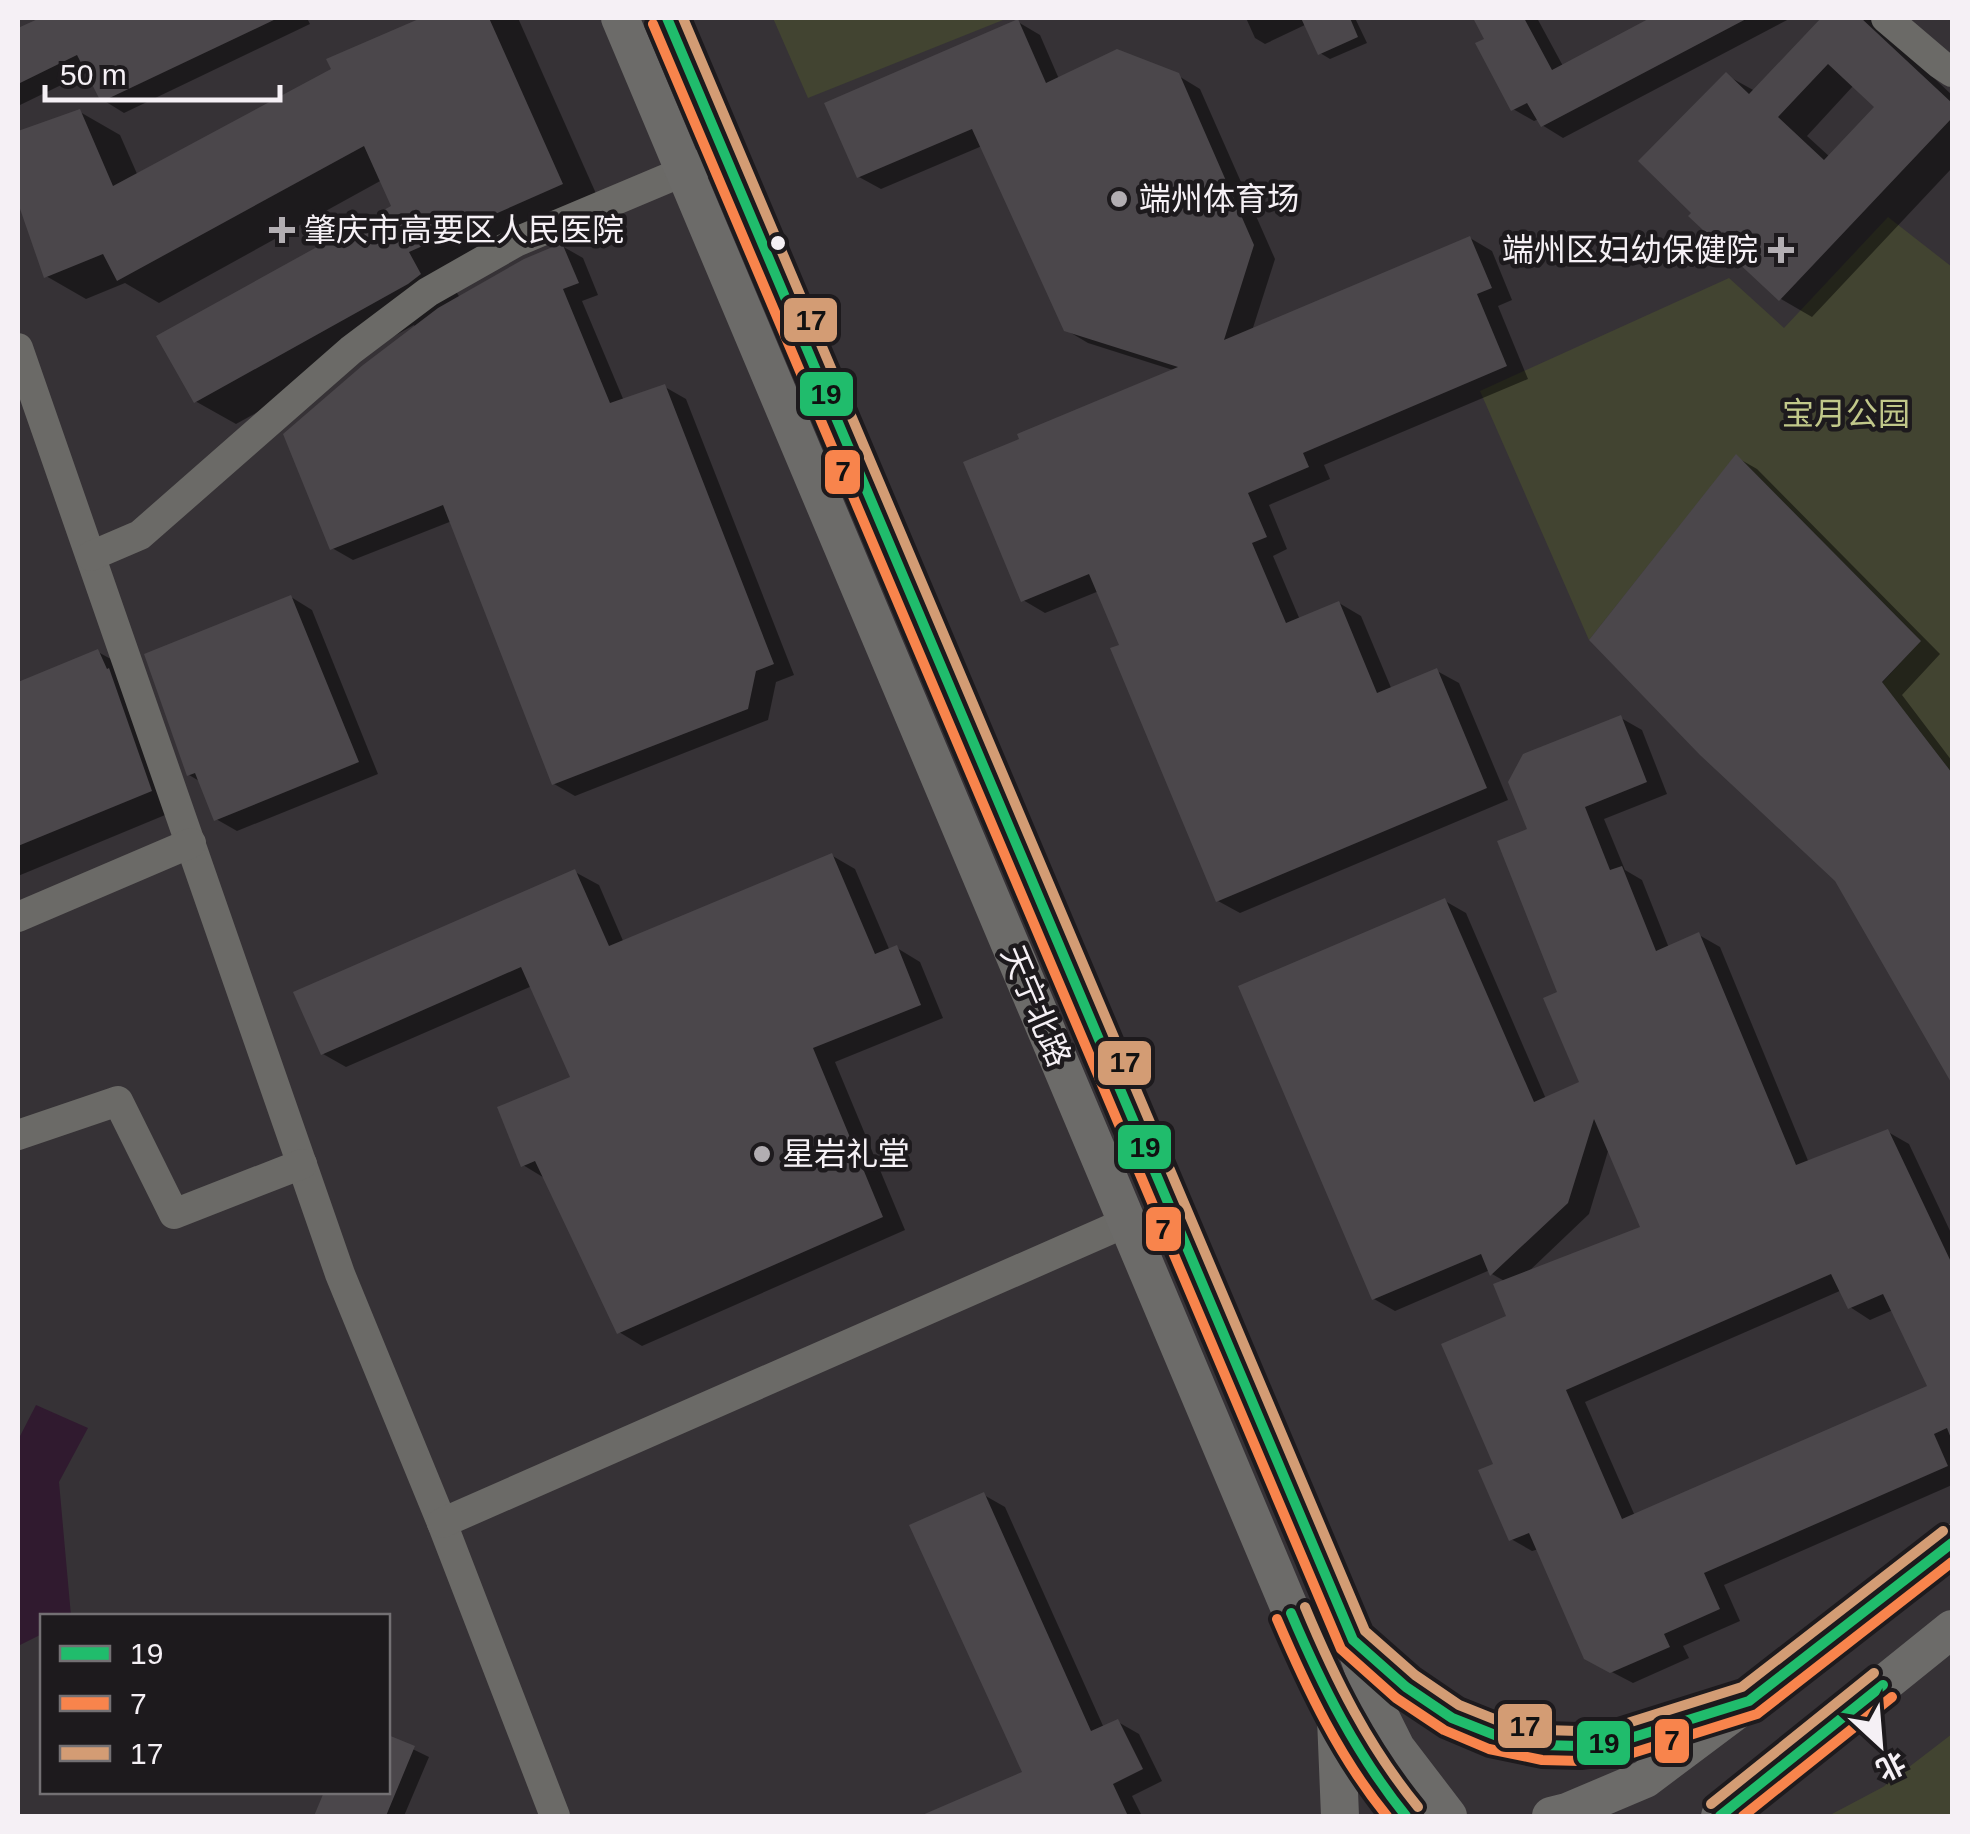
<svg xmlns="http://www.w3.org/2000/svg" width="1970" height="1834" viewBox="0 0 1970 1834" font-family="Helvetica,'Noto Sans SC',sans-serif">
	<rect width="100%" height="100%" fill="#363236"/>
	<!-- green -->
	<g fill="#424431">
		<polygon points="773,18 1008,18 808,98"/>
		<polygon points="1888,217 1952,267 1952,773 1882,683 1920,641 1736,455 1589,640 1480,391 1729,278 1784,328"/>
		<polygon points="1952,1734 1952,1816 1835,1816 1832,1814 1883,1787"/>
	</g>
	<!-- water -->
	<polygon fill="#301a2f" points="36,1405 88,1428 59,1482 71,1616 42,1616 42,1634 18,1646 18,1440"/>
	<!-- shadow -->
	<g fill="#0007" fill-rule="evenodd">
		<polygon points="46,18 307,18 310,24 124,113 103,100 88,72 18,106 18,31"/>
		<polygon points="427,18 518,18 602,207 447,276 460,298 562,246 583,258 598,295 582,301 624,401 665,387 686,399 794,675 776,682 768,720 575,796 554,784 452,521 353,560 332,548 416,328 414,325 236,424 195,401 394,207 382,180 159,303 125,283 86,299 46,276 18,195 18,134 80,112 120,135 138,176 334,70 329,60"/>
		<polygon points="1246,18 1355,18 1367,43 1330,59 1320,53 1307,24 1265,44 1255,38"/>
		<polygon points="1475,18 1537,18 1563,66 1655,18 1791,18 1563,138 1542,125 1539,119 1534,121 1513,109 1487,40"/>
		<path d="M1824,18L1871,19L1952,95V168L1812,317L1781,299L1692,216L1726,75L1755,91ZM1854,85L1878,107L1830,157L1807,136Z"/>
		<polygon points="1018,22 1040,35 1059,79 1177,75 1200,89 1275,259 1252,331 1470,238 1492,251 1512,300 1498,306 1528,379 1324,465 1330,479 1269,505 1287,549 1273,556 1300,620 1339,603 1361,616 1392,690 1437,671 1459,683 1508,800 1240,913 1218,901 1122,646 1099,591 1045,613 1023,600 1176,371 1088,343 1066,330 982,146 881,189 859,177"/>
		<polygon points="1736,457 1757,469 1940,654 1902,695 1952,761 1952,1081"/>
		<polygon points="291,597 312,610 378,774 237,831 216,819 201,782 189,775"/>
		<polygon points="98,652 129,669 182,808 18,876 18,685"/>
		<path d="M1621,718L1642,730L1667,794L1604,819L1625,870L1642,880L1669,948L1699,935L1720,947L1809,1163L1888,1132L1909,1144L1952,1235V1485L1724,1585L1740,1621L1683,1646L1689,1658L1633,1683L1608,1670L1539,1549L1532,1551L1511,1539L1510,1317L1506,1282L1492,1274L1490,1270L1395,1311L1374,1299L1445,901L1466,913L1546,1099L1582,1083L1561,993L1530,830ZM1609,1148L1643,1228L1525,1275L1589,1214ZM1842,1290L1850,1307L1870,1320L1893,1310L1930,1388L1635,1516L1585,1402Z"/>
		<polygon points="831,855 855,869 890,951 897,948 920,962 943,1018 835,1062 905,1230 642,1346 619,1332 546,1179 523,1165 574,1079 532,986 346,1067 323,1054 575,872 599,885 624,943"/>
		<polygon points="984,1495 1005,1507 1104,1728 1118,1722 1139,1734 1162,1781 1132,1796 1142,1816 926,1816 1025,1773"/>
		<polygon points="388,1737 429,1757 404,1816 316,1816 327,1792 388,1792"/>
	</g>
	<!-- building -->
	<g fill="#4b474b" fill-rule="evenodd">
		<polygon points="40,18 278,18 101,102 77,55 18,84 18,28"/>
		<polygon points="421,18 489,18 563,184 409,252 421,274 408,284 194,403 156,336 391,206 364,146 117,281 103,254 44,278 18,203 18,131 80,109 113,186 331,69 326,59"/>
		<polygon points="1301,18 1350,18 1358,37 1318,55"/>
		<polygon points="1473,18 1524,18 1552,70 1650,18 1748,18 1541,127 1527,103 1511,111 1475,43 1484,39"/>
		<path d="M1821,18H1861L1952,103V118L1779,301L1688,216L1691,213L1638,161L1726,72L1749,94ZM1828,64L1874,107L1824,160L1778,117Z"/>
		<polygon points="1018,19 1046,83 1117,49 1179,73 1254,245 1224,340 1470,236 1492,288 1477,294 1507,366 1303,453 1309,467 1248,493 1267,537 1252,543 1286,623 1339,601 1377,693 1437,668 1487,788 1216,902 1110,648 1119,645 1089,574 1021,602 963,462 1019,439 1017,434 1178,367 1064,331 972,129 857,178 824,103"/>
		<polygon points="562,243 579,283 563,289 610,403 665,384 774,664 756,671 748,709 552,785 443,505 330,550 283,434 363,365 438,308 524,259"/>
		<polygon points="1736,454 1921,641 1882,682 1952,773 1952,1084 1835,881 1700,755 1589,640"/>
		<polygon points="291,595 359,762 214,821 195,773 187,776 144,654"/>
		<polygon points="98,649 107,669 109,668 152,791 18,846 18,682"/>
		<path d="M1621,715L1647,782L1585,807L1610,870L1622,866L1656,951L1699,932L1796,1165L1888,1129L1952,1264V1441L1947,1428L1934,1434L1948,1466L1704,1573L1720,1609L1664,1634L1670,1647L1610,1673L1584,1659L1529,1533L1509,1541L1478,1470L1493,1464L1441,1344L1506,1316L1493,1284L1640,1227L1594,1119L1568,1203L1490,1276L1481,1254L1372,1300L1238,986L1445,898L1534,1102L1579,1082L1543,998L1557,992L1497,841L1527,829L1508,782L1523,754ZM1831,1274L1848,1309L1883,1294L1927,1386L1622,1519L1566,1390Z"/>
		<polygon points="832,853 875,954 897,945 921,1005 813,1048 883,1217 617,1334 535,1161 521,1167 497,1107 570,1077 521,967 321,1055 293,992 575,869 609,946"/>
		<polygon points="984,1492 1091,1731 1118,1719 1143,1769 1113,1784 1128,1816 920,1816 1022,1772 909,1525"/>
		<polygon points="388,1735 415,1746 386,1816 314,1816 324,1792 388,1792"/>
	</g>
	<g fill="none" stroke-linecap="round" stroke-linejoin="round">
		<!-- minor -->
		<g stroke="#6b6a67" stroke-width="30">
			<polyline points="1886,18 1940,64 1952,72"/>
			<polyline points="18,348 340,1274 442,1523 555,1816"/>
			<polyline points="91,556 140,535 351,350 428,292 516,242 725,154"/>
			<polyline points="18,917 191,843"/>
			<polyline points="18,1135 118,1101 174,1214 302,1164"/>
			<polyline points="442,1523 1127,1222"/>
		</g>
		<!-- major -->
		<g stroke="#6c6b69" stroke-width="38">
			<path d="M620,18L1311,1659C1336,1716 1365,1769 1406,1816"/>
			<polyline points="667,18 1353,1640 1380,1716 1396,1748 1448,1816"/>
			<path d="M1355,1642C1385,1668 1415,1699 1451,1718C1501,1745 1569,1754 1623,1740C1656,1733 1687,1721 1719,1711"/>
			<polyline points="1336,1718 1340,1816"/>
			<polyline points="1551,1816 1567,1812 1645,1779 1749,1701 1952,1543"/>
			<polyline points="1720,1816 1952,1629"/>
		</g>
		<defs>
			<g id="bus-1">
				<polyline points="667,18 1353,1640 1406,1687 1452,1718 1495,1735 1542,1745 1579,1746 1621,1741 1749,1701 1952,1543"/>
				<path d="M1291,1613C1322,1686 1356,1754 1406,1816"/>
				<polyline points="1720,1816 1883,1685"/>
			</g>
			<g id="bus-2">
				<polyline points="653,24 1341,1649 1396,1698 1444,1730 1489,1749 1542,1760 1581,1761 1623,1756 1757,1714 1952,1562"/>
				<path d="M1277,1619C1307,1689 1339,1757 1387,1816"/>
				<polyline points="1743,1816 1892,1697"/>
			</g>
			<g id="bus-3">
				<polyline points="683,18 1365,1631 1415,1675 1459,1705 1499,1721 1544,1730 1578,1731 1618,1726 1742,1687 1943,1531"/>
				<path d="M1305,1607C1335,1679 1368,1746 1418,1807"/>
				<polyline points="1711,1804 1874,1673"/>
			</g>
		</defs>
		<!-- bus-1 casing -->
		<use href="#bus-1" stroke="#1d1a1d" stroke-width="18"/>
		<!-- bus-2 casing -->
		<use href="#bus-2" stroke="#1d1a1d" stroke-width="18"/>
		<!-- bus-3 casing -->
		<use href="#bus-3" stroke="#1d1a1d" stroke-width="18"/>
		<!-- bus-1 -->
		<use href="#bus-1" stroke="#20bc6c" stroke-width="10"/>
		<!-- bus-2 -->
		<use href="#bus-2" stroke="#f8844c" stroke-width="10"/>
		<!-- bus-3 -->
		<use href="#bus-3" stroke="#d39c74" stroke-width="10"/>
	</g>
	<!-- markers -->
	<g fill="#b2aeb2" stroke="#1d1a1d" stroke-width="4">
		<circle cx="1119" cy="199" r="10"/>
		<path d="M277 215h10v10h10v10h-10v10h-10v-10h-10v-10h10z"/>
		<path d="M1776 235h10v10h10v10h-10v10h-10v-10h-10v-10h10z"/>
		<circle cx="762" cy="1154" r="10"/>
	</g>
	<circle fill="#f5f0f5" stroke="#1d1a1d" stroke-width="4" cx="778" cy="243" r="9"/>
	<g text-anchor="middle" stroke-width="9" stroke-linejoin="round" paint-order="stroke">
		<!-- poi labels -->
		<g font-size="32" fill="#f5f0f5" stroke="#1d1a1d" text-anchor="start">
			<text x="1139" y="210">端州体育场</text>
			<text x="304" y="241">肇庆市高要区人民医院</text>
			<text x="1758" y="261" text-anchor="end">端州区妇幼保健院</text>
			<text x="782" y="1165">星岩礼堂</text>
		</g>
		<!-- park labels -->
		<g font-size="32" fill="#c1c88a" stroke="#1d1a1d">
			<text x="1846" y="425">宝月公园</text>
		</g>
		<!-- street labels -->
		<g font-size="32" fill="#f5f0f5" stroke="#1d1a1d">
			<text transform="translate(1036 1006) rotate(67)" y="11">天宁北路</text>
		</g>
	</g>
	<g stroke="#1d1a1d" stroke-width="4">
		<rect x="782" y="296" width="57" height="48" rx="10" fill="#d39c74"/>
		<rect x="798" y="370" width="57" height="48" rx="10" fill="#20bc6c"/>
		<rect x="823" y="448" width="39" height="48" rx="10" fill="#f8844c"/>
		<rect x="1096" y="1039" width="57" height="48" rx="10" fill="#d39c74"/>
		<rect x="1116" y="1123" width="57" height="48" rx="10" fill="#20bc6c"/>
		<rect x="1144" y="1205" width="39" height="48" rx="10" fill="#f8844c"/>
		<rect x="1496" y="1702" width="58" height="48" rx="10" fill="#d39c74"/>
		<rect x="1653" y="1717" width="38" height="48" rx="10" fill="#f8844c"/>
		<rect x="1575" y="1719" width="57" height="48" rx="10" fill="#20bc6c"/>
	</g>
	<g font-size="28" text-anchor="middle" font-weight="bold" fill="#111">
		<text x="811" y="330">17</text>
		<text x="826" y="404">19</text>
		<text x="843" y="481">7</text>
		<text x="1125" y="1072">17</text>
		<text x="1145" y="1157">19</text>
		<text x="1163" y="1239">7</text>
		<text x="1525" y="1736">17</text>
		<text x="1672" y="1750">7</text>
		<text x="1604" y="1753">19</text>
	</g>
	<!-- border -->
	<rect width="1970" height="1834" fill="none" stroke="#f5f0f5" stroke-width="40"/>
	<!-- legend -->
	<rect x="40" y="1614" width="350" height="180" fill="#1d1a1d" stroke="#737073" stroke-width="2.5"/>
	<rect x="60" y="1646" width="50" height="15" fill="#20bc6c" stroke="#737073" stroke-width="2.5"/>
	<text x="130" y="1664" font-size="30" fill="#f5f0f5">19</text>
	<rect x="60" y="1696" width="50" height="15" fill="#f8844c" stroke="#737073" stroke-width="2.5"/>
	<text x="130" y="1714" font-size="30" fill="#f5f0f5">7</text>
	<rect x="60" y="1746" width="50" height="15" fill="#d39c74" stroke="#737073" stroke-width="2.5"/>
	<text x="130" y="1764" font-size="30" fill="#f5f0f5">17</text>
	<!-- north arrow -->
	<g transform="translate(1880 1744) rotate(154)" stroke="#1d1a1d" stroke-width="8" paint-order="stroke">
	<path d="M0-8L18 38L0 25L-18 38Z" fill="#f5f0f5"/>
	<text y="-15" font-size="28" font-weight="bold" text-anchor="middle" fill="#f5f0f5">北</text>
	</g>
	<!-- scale -->
	<path d="M45 85v15h235v-15" fill="none" stroke="#f5f0f5" stroke-width="5"/>
	<text x="60" y="85" font-size="30" fill="#f5f0f5" stroke="#1d1a1d" stroke-width="8" paint-order="stroke">50 m</text>
</svg>
